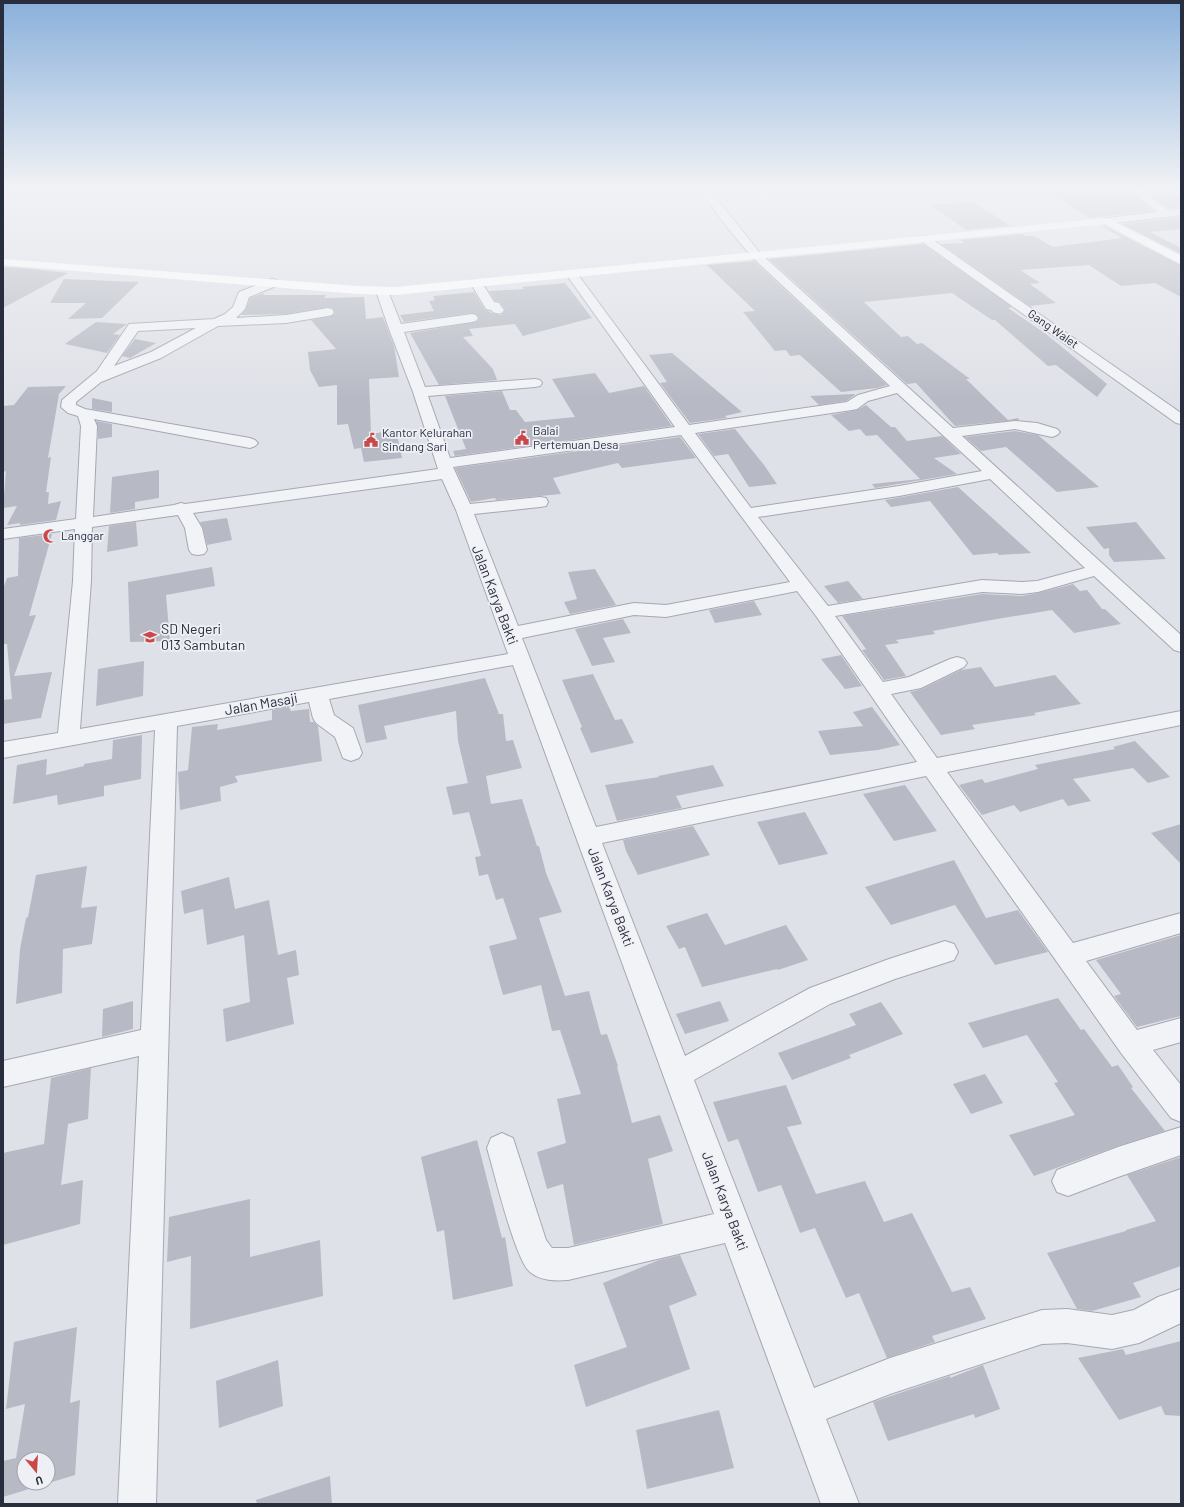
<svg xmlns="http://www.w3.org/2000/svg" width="1184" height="1507" viewBox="0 0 1184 1507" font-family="Barlow,sans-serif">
	<rect width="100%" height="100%" fill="#dfe1e8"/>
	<!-- building -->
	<g fill="#b7bac4" fill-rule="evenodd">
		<polygon points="1046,188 1089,188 1099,196 1134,195 1153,211 1089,218 1053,195 1056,195"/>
		<polygon points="1173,194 1181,199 1181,208 1168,208 1151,195"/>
		<polygon points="974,202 1010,226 966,230 931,205"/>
		<polygon points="1181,217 1181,229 1150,232 1181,248 1181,254 1121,224"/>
		<polygon points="1102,226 1105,226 1181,265 1181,297 1155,283 1121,286 1089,265 1020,270 1040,283 1030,284 1056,303 1030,306 941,244 965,243 960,240 1022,234 1026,236 1034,236 1053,247 1122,238"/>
		<polygon points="923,244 1012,307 1008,308 1046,334 1107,384 1097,397 1056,365 1048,366 995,320 992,320 952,293 864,302 901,337 908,336 917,344 922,343 970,379 966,379 1008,420 1018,418 1019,420 955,426 916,383 907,384 769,259"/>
		<polygon points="754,261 887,385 877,388 841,392 800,355 790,356 786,350 775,351 743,312 755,311 707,265"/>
		<polygon points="3,267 23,268 68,273 3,308"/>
		<polygon points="64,279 139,282 102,318 68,319 86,303 50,303"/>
		<polygon points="565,283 592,318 523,336 515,324 469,329 473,336 463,337 493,369 497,380 439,385 410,333 476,322 479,319 476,314 472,313 404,322 400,315 434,311 429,301 435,300 433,296 474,292 485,310 495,314 501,315 503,314 505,309 500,302 495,301 489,291 524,289 522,287"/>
		<polygon points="264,293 263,295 326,295 324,298 364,297 366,319 383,317 394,346 399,377 369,379 371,434 396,430 402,458 364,462 361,448 354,449 348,424 337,425 337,385 319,387 310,370 308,352 336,349 311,320 332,316 335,313 333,308 328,307 286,314 241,315 246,309 250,298"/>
		<polygon points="96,322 127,324 113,334 120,335 107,353 65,344"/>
		<polygon points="135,339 156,343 130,358 122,356"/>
		<polygon points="672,353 742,412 725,416 727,418 690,423 660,383 667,382 649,355"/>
		<polygon points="595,373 609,393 644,386 672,426 455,456 453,451 466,449 445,396 502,391 510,410 516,410 525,422 575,417 552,379"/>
		<polygon points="66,386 59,394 48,458 51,457 46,492 49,492 48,504 61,501 56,520 20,525 20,523 7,525 17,506 3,508 6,471 3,472 3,406 14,405 28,387"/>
		<polygon points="854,394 855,395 846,401 819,405 810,396"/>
		<polygon points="92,398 112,402 112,412 92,409"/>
		<polygon points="866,405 891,427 895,427 907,441 942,436 961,454 934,458 957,474 875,488 872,484 920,479 877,435 866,436 860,429 849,431 831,415 857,410"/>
		<polygon points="96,421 112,424 112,437 98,439 98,426"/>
		<polygon points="735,429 764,465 777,484 749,487 728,454 714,456 698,434"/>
		<polygon points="1015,431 1038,435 1099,487 1057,492 1006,447 981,451 965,437"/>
		<polygon points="680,437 696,458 622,468 618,463 553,478 561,494 496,500 495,498 471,502 455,468"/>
		<polygon points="159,470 159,498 135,502 135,509 110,513 112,477"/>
		<polygon points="958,487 1031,553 999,555 997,553 973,555 930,501 891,507 885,500"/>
		<polygon points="227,518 232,540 207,545 203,528 200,522"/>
		<polygon points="136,522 138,546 107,552 109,526"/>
		<polygon points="1136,522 1166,559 1114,562 1109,555 1109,548 1104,549 1086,527"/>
		<polygon points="52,534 29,616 36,615 14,676 52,672 41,718 3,724 3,700 12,699 7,644 3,644 3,589 7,578 18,576 19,538"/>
		<polygon points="212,567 215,586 166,595 170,641 130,642 128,582"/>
		<polygon points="595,569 616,605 570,614 564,602 577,599 568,572"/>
		<polygon points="848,581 863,599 838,603 824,586"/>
		<polygon points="1073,584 1080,591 1087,590 1102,609 1105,609 1121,624 1074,633 1052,610 991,620 933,631 935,634 896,640 899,643 885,645 906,676 884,680 862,650 868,649 866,649 842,616 982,594 1022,596 1038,593"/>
		<polygon points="754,601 762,615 715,623 709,610"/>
		<polygon points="623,619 631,633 603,638 615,662 592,666 575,629"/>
		<polygon points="841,655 862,686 845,689 821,659"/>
		<polygon points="144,661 143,696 96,706 98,669"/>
		<polygon points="981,667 995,687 1055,675 1081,704 1034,713 1036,715 972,725 975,729 941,735 910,692 922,689 961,670"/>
		<polygon points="593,674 615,720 622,719 634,743 591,753 580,728 582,727 562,680"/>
		<polygon points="485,678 499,714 503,714 506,741 513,740 522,768 486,776 491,804 522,799 537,846 539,846 546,873 562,912 539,918 565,996 589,991 601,1035 607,1034 618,1066 617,1067 632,1123 660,1115 673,1151 648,1159 663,1224 574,1245 563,1184 547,1189 537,1152 566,1143 557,1099 581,1094 560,1030 552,1031 541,985 503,995 489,946 517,939 503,898 496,900 488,874 479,876 475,857 481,856 469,812 453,815 446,787 468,783 458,741 456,711 384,726 387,739 366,743 358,705"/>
		<polygon points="289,707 291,711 309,709 310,722 314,722 318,726 322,761 235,776 238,782 220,787 221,801 180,810 178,772 188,770 192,727 218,724 217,730 272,720 272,710"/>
		<polygon points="872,707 900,745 878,750 830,755 818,731 863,726 853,712"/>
		<polygon points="142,735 141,779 104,786 104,796 58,805 57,795 13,804 17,765 47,759 46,775 84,766 84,764 112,759 113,740"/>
		<polygon points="1135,741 1170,777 1148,783 1133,768 1073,779 1091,801 1068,806 1063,799 1020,812 1014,805 982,815 959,785 982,779 985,783 1038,769 1035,765 1115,749 1113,747"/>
		<polygon points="713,765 724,786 676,796 682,808 617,821 605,785 659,777 658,776"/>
		<polygon points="905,785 937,831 894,841 863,794"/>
		<polygon points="805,812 828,854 779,865 757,822"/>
		<polygon points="1181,824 1181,864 1151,833"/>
		<polygon points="693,826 710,855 638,875 626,851 623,840"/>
		<polygon points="954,860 986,918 1018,910 1048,952 995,965 955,905 891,925 865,887"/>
		<polygon points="87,866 81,908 97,906 92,944 63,949 62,993 16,1004 20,949 26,918 28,917 36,875"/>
		<polygon points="229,877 235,909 269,900 278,955 296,950 299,975 287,978 294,1024 226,1042 223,1009 250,1002 244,935 207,945 203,909 184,914 181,891"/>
		<polygon points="707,913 725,945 786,925 808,960 778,970 777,969 702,987 685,947 679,949 666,926"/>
		<polygon points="1181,935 1181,1016 1137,1027 1114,996 1121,994 1096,960"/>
		<polygon points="1058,998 1081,1030 1084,1029 1112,1067 1118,1065 1133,1087 1131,1088 1165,1131 1118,1146 1034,1176 1009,1135 1075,1115 1054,1083 1058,1082 1027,1035 983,1048 968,1023"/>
		<polygon points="133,1001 133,1029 102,1037 103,1009"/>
		<polygon points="720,1001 729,1021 685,1034 676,1014"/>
		<polygon points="881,1002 903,1034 849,1055 851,1058 792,1080 778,1053 856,1025 849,1014"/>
		<polygon points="91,1068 88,1119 68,1124 61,1185 83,1180 80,1224 3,1245 3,1153 44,1144 51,1078"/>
		<polygon points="985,1074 1003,1103 971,1114 953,1084"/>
		<polygon points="786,1085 802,1124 787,1127 816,1194 865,1181 884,1222 912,1213 952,1292 970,1287 986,1319 932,1336 935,1342 887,1358 859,1293 846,1298 815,1228 800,1233 781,1185 758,1192 738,1139 728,1142 713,1102"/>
		<polygon points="477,1140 502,1238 505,1237 513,1286 453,1300 444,1230 437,1232 421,1157"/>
		<polygon points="1181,1157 1181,1266 1133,1283 1141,1297 1092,1311 1077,1309 1047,1253 1126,1231 1126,1230 1156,1221 1127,1175"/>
		<polygon points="250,1199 250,1257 320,1240 323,1296 190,1329 191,1256 167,1262 169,1217"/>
		<polygon points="680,1255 697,1295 669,1306 690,1369 586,1407 574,1365 627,1347 603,1283 659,1260"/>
		<path d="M77,1327L70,1403L80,1400L75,1475L3,1497V1461L16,1458L25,1404L6,1409L14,1342ZM24,1459H48V1483H24Z"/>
		<polygon points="1181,1341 1181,1416 1165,1415 1161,1406 1119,1420 1078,1358 1123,1349 1126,1355"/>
		<polygon points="278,1360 283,1406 219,1428 216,1381"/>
		<polygon points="983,1365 1000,1409 975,1418 974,1414 888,1441 873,1402 950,1376 950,1378"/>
		<polygon points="719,1410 734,1468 647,1489 636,1430"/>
		<polygon points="330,1476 332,1504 257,1504 256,1500"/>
	</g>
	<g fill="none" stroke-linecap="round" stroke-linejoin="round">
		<defs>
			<g id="minor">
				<path d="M698,188H708L760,253L953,428L1015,421L1037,423L1057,429L1060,432L1057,435L1052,437L1015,429L962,436L1181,635V652L1174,650L1094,576L1038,592L1022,594L982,592L835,616L883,682L909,677L950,659L957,657L964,659L967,663L964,667L921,688L891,694L937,758L1181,711V725L947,772L1073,943L1181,913V933L1086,961L1137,1030L1181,1018V1042L1153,1050L1181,1085V1122L1171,1118L1121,1053L926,776L602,843L685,1056L810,988L889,959L945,941L954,944L958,952L954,960L895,979L830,1004L694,1080L814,1388L890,1358L1042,1310L1067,1309L1112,1315L1134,1310L1158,1297L1181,1289V1323L1139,1343L1112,1349L1067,1343L1042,1344L890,1394L826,1419L859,1504H821L725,1243L568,1280C555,1281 541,1281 530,1272C515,1260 494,1171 487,1148L491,1138L502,1133L513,1138L546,1240L552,1248H568L714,1214L513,665L329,699L334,715L353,728L362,753L359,758L351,761L343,758L335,737L316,723L313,718L309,702L177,726L156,1504H118L139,1056L3,1087V1061L141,1030L155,730L3,758V742L58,733L73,581L75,529L3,539V529L76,519L81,426L78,416L68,413L61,407L62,400L97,371L129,324L214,319L225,314L233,307L239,292L272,279L276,280L278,283L276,286L249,297L245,309L236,318L286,315L328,308L332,309L334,312L332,315L328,316L286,323L218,326L161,358L101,382L76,402V405L85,409L250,438L255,440L258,443L255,446L250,448L94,419L97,426L93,517L174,505L181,503L185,504L438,469L413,392L389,329L376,291L378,288H386L388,291L401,324L472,314L476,315L478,318L476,321L472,322L404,332L425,387L535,379L540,380L542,383L540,386L535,387L428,396L450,458L675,427L566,274L568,272H576L689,425L847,402L858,395L890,386L752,257L726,226ZM196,328L151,352L114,366L138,331ZM897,393L982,471L899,486L751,508L695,433L852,410L857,409L868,401ZM681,435L790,582L666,605L634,603L518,626L474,514L540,507L546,506L548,502L546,498L540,497L470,504L453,467ZM442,479L456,510L508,654L80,729L91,581L92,527L178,515L185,528L189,550L192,554L198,555L204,554L207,550L202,528L193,513ZM990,479L1085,568L1037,581L1022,582L982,580L828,606L758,517L899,496ZM797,591L816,616L917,762L596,827L522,638L634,615L666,617Z"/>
				<polygon points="1128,188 1140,188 1168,210 1181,209 1181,215 1107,224 1103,223 1102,221 1103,219 1107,218 1157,212"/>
				<polygon points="925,236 929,237 1181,413 1181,424 1176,423 921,241 919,239"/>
				<path d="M477,280L481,281L494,302L499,303L504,310L502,313C498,314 495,314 491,310L486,309L471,284L473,281Z"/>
				<polygon points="1181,1127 1181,1155 1118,1177 1068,1196 1057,1192 1052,1181 1057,1170 1118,1147"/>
			</g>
		</defs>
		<!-- minor casing -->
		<use href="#minor" stroke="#a5a8b2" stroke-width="2"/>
		<!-- minor -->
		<use href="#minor" fill="#f2f3f6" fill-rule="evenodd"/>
		<!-- secondary -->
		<polygon fill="#fff" fill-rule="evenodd" points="1107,218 1181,256 1181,264 1105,224 395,295 358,294 3,265 3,259 358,286 395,287"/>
	</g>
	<!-- sky -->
	<linearGradient id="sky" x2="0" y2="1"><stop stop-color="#89b0db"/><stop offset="0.47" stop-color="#f1f2f5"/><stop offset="1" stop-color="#f1f2f5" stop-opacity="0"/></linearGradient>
	<rect width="1184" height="399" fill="url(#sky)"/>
	<!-- icons -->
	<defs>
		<symbol id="civic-bare" viewBox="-9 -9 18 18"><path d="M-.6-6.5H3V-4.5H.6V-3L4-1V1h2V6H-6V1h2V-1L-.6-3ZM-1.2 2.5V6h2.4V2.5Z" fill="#c9484a" stroke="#eff0f5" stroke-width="2.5" paint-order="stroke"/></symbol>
		<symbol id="mosque-bare" viewBox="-9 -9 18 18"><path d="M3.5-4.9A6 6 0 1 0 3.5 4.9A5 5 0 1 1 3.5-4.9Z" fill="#c9484a" stroke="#eff0f5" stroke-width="2.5" paint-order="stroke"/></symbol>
		<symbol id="school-bare" viewBox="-9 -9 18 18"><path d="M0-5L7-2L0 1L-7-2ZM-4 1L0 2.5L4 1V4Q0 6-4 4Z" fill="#c9484a" stroke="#eff0f5" stroke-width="2.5" paint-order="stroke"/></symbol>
	</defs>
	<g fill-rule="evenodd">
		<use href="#civic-bare" x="512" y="428" width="20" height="20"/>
		<use href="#civic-bare" x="361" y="430" width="20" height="20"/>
		<use href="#mosque-bare" x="40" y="526" width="20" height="20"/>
		<use href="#school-bare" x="140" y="627" width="20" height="20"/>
	</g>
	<g text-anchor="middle" stroke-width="3.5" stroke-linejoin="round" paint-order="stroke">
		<!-- far-street labels -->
		<g font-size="12" fill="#292e3e" stroke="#eff0f5">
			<text transform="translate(1053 329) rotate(35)" y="4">Gang Walet</text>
		</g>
		<!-- far-poi labels -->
		<g font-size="12" fill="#292e3e" stroke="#eff0f5" text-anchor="start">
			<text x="533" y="435">Balai<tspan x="533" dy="14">Pertemuan Desa</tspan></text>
			<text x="382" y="437">Kantor Kelurahan<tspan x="382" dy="14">Sindang Sari</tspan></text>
			<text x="61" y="540">Langgar</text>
		</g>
		<!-- street labels -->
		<g font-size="14" fill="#292e3e" stroke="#eff0f5">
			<text transform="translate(495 595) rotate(69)" y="5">Jalan Karya Bakti</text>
			<text transform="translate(261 704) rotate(-10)" y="5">Jalan Masaji</text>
			<text transform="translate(611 897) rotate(69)" y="5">Jalan Karya Bakti</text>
			<text transform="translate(725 1201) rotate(69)" y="5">Jalan Karya Bakti</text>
		</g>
		<!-- poi labels -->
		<g font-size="14" fill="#292e3e" stroke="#eff0f5" text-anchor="start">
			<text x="161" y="634">SD Negeri<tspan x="161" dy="16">013 Sambutan</tspan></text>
		</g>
	</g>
	<!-- border -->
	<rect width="1184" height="1507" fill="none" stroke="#292e3e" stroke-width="8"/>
	<!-- north arrow -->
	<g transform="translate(36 1471) rotate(162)"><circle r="19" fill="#eff0f5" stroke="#a0a2ac"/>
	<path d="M0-3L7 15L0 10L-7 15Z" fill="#c9484a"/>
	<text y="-6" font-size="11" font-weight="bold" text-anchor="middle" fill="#292e3e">U</text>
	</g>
</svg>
